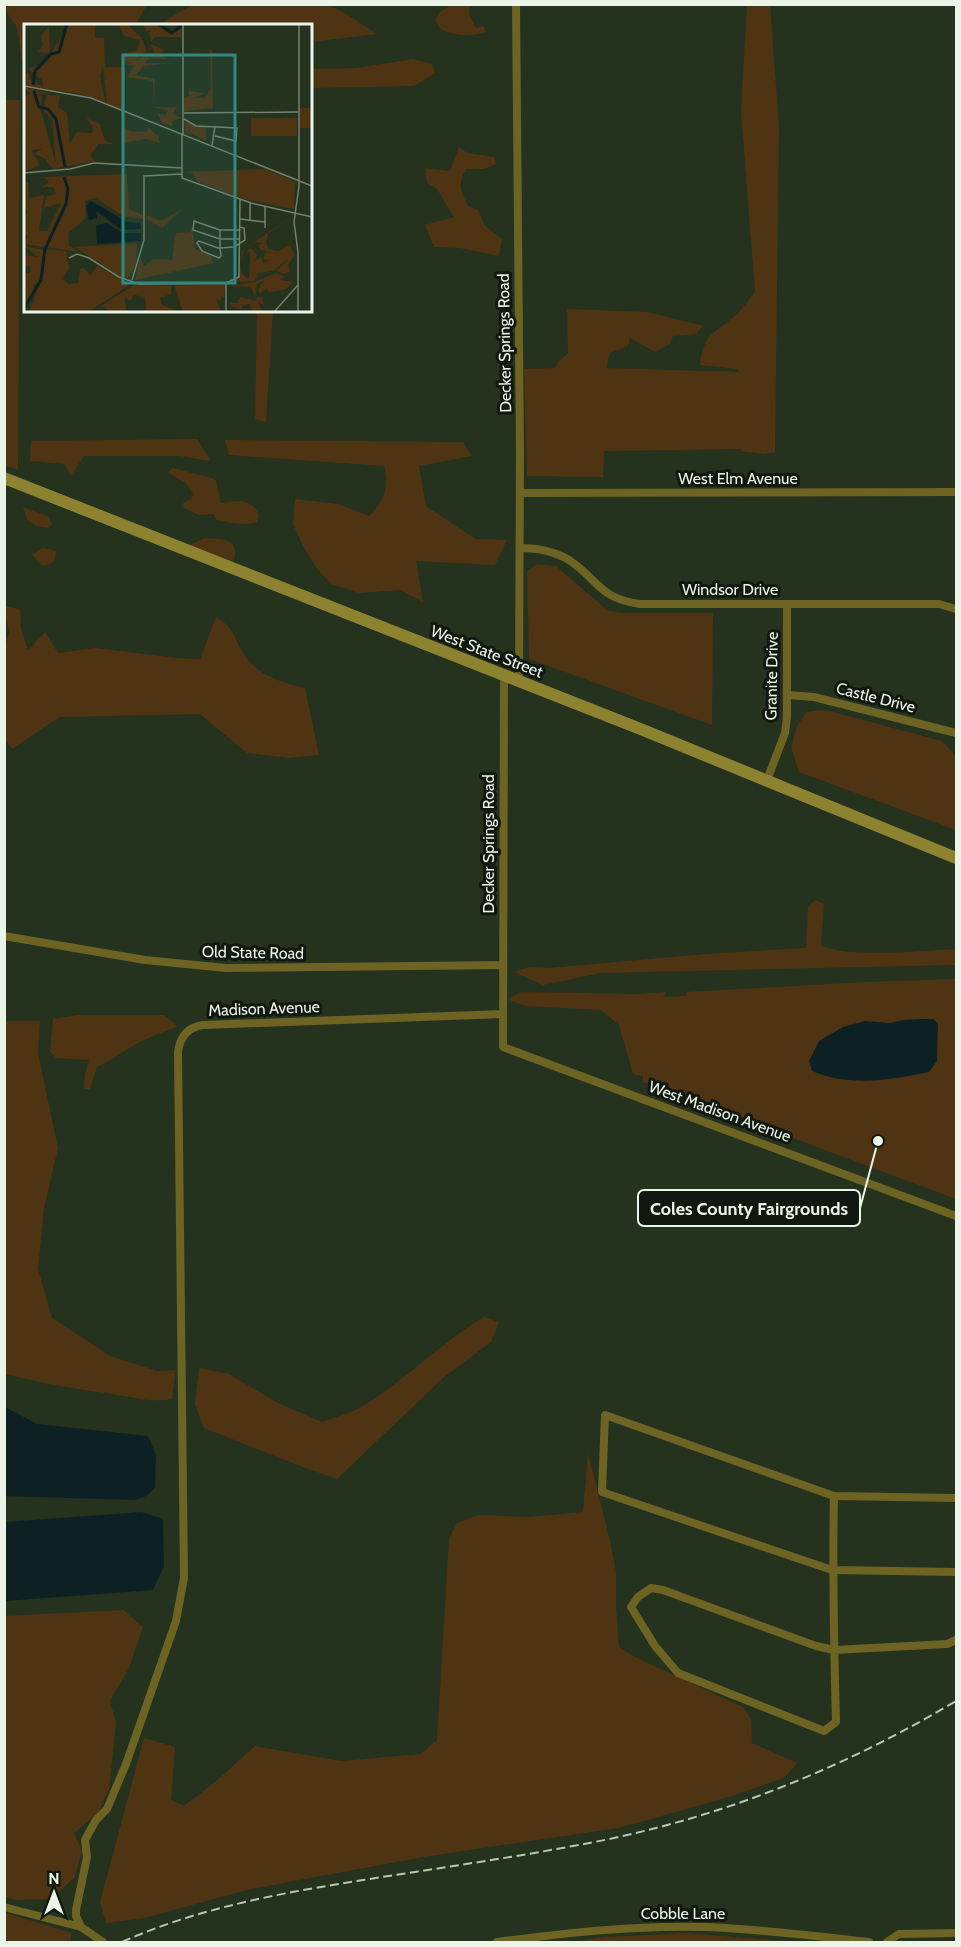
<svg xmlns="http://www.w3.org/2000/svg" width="961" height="1947" viewBox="0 0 961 1947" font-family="Cabin,sans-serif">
	<rect width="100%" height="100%" fill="#24321e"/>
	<!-- green -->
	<g fill="#4f3414">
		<polygon points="6,5 6,4 147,5 137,22 128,25 26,26 25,61 22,61 17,27 7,13"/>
		<polygon points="329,5 348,15 377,34 311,42 310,26 158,25 192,5"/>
		<path d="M451,5H470L469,15L476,28L484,26L486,32C474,36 451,37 440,28C438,26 437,23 435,20L440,12Z"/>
		<path d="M747,5H770L779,126L775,452L763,454L741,451V449L604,451L603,477L527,476L524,369L554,368L558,362L568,353L567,309L647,312L703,326L696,334L673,336L670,344L655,352L630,338L628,346L610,353L606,368L739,372L737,369L700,365C704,331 715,334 737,314C743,308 749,299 755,292L741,111Z"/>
		<polygon points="413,59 432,64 435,73 414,86 311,88 311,69 356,68"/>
		<polygon points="5,100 20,100 18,470 4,465"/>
		<path d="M459,147L467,153L494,157L496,164L484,169H466C457,186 461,190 468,206L478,210L485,226L502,239L499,256L460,248L434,247L425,225L454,217L437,189L427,183L425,168L450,171Z"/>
		<polygon points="257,311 273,311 266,422 255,419"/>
		<polygon points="197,439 211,461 179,456 84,456 71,476 64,464 30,461 31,441"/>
		<path d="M225,440L463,442L472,456L419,466L426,506L475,539L507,540L495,565L416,561L423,602L400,590L359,593L331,584L315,566L303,546L293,524L295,499L338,504L369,516C385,500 389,489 384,466L229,455Z"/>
		<path d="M172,468L212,478L216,481L221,503C237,501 251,497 259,515L257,522C244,526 231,523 217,520L213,514L199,515L184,508L183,503L191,499L193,494L186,483L168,473Z"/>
		<polygon points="23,507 48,516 52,524 49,528 37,526 27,520"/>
		<path d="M204,538C221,539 240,537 234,561L188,546Z"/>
		<polygon points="42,548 56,551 55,560 50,564 42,566 32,555"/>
		<polygon points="537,564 556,566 608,611 622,613 713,613 712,725 529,659 527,571"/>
		<path d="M4,606L20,609L21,629L28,650L45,632L58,653L95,648L177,658L200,659L216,617C236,629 232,636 244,654C257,676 282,682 305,688L319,755L289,758L247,753L200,714L59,717L12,749L5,738L4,652L9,632Z"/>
		<polygon points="819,710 833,712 942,741 956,756 956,830 799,772 791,748 797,726 807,712"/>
		<path d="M815,900L824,904L821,946C852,958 921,951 956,949V965L601,973L543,985L514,972L529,967L549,968L705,954L806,948L808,907Z"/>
		<polygon points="956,979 956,1199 643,1082 643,1076 633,1074 619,1025 601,1010 525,1006 507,999 522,992 639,994 666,992 664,997 686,996 686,992 865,982"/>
		<path d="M77,1015H164L177,1026C164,1033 151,1036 138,1043C124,1051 112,1060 97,1067L90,1089H84L85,1074L89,1060L56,1058L50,1051L53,1019Z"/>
		<path d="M5,1021H40L38,1053L58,1148L44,1208L38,1269L52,1318L110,1356L157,1371L176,1370L172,1399C153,1403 131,1397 112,1394C76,1389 40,1383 5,1374Z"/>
		<path d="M484,1317L499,1322L491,1342L443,1378L337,1479C292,1464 248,1445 204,1428L195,1404L199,1368L229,1374L278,1403L322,1422C335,1417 349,1414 361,1407C405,1381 440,1343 484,1317Z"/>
		<polygon points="588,1453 611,1545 616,1572 616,1607 619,1647 637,1658 743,1707 751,1719 752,1743 797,1763 784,1778 729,1797 619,1828 429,1856 251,1889 144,1918 106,1923 100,1902 144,1738 175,1747 171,1800 184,1806 215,1782 255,1746 341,1761 421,1754 437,1740 449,1539 457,1523 478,1515 528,1517 583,1512"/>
		<polygon points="123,1610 143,1627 129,1668 110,1701 116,1723 109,1789 98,1813 74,1833 82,1851 75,1877 51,1899 16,1900 5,1897 5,1616"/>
		<polygon points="4,1912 71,1933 71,1942 5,1942"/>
		<polygon points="685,1933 799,1942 568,1942 605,1937"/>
	</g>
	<!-- water -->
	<g fill="#0d2023">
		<path d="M920,1019H933L938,1023L937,1061L929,1072C890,1080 850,1087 812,1071L809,1061L819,1041L843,1027L865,1021L890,1023L904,1020Z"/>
		<polygon points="5,1407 37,1424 148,1436 156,1455 155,1488 146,1496 136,1500 5,1496"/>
		<polygon points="142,1512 163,1519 164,1566 153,1590 5,1601 5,1522"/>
	</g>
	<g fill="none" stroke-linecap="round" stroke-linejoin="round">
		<!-- street -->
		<g stroke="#6d6423" stroke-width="8">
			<polyline points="516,4 520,451 519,681"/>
			<polyline points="520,493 956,492"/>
			<path d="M520,548C537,548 554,551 569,560C599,580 598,598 640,604H939L956,609"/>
			<polyline points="504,675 503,1047 956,1216"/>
			<polyline points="787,695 814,697 956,733"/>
			<polyline points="767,780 785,733 787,717 787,604"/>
			<polyline points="4,936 145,960 226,968 503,965"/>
			<path d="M834,1496C832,1571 834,1646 836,1722L824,1731L678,1673L655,1646L631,1607L638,1597L651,1588L663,1590L816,1646L834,1650L947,1644L956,1640"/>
			<polyline points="956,1498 834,1496 605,1415 602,1492 832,1570 956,1572"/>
			<polyline points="4,1907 81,1927 103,1942"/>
			<path d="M81,1927L76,1916V1910L87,1857L85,1840L96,1820L107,1809L126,1764L176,1621L184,1578L178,1052C180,1037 188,1027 203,1025L503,1014"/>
			<path d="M497,1942C566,1933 635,1925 706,1927C760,1929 815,1936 869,1942"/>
			<polyline points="887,1942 899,1934 956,1933"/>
		</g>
		<!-- secondary -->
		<polyline stroke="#8d8230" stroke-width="12" points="4,478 643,730 956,858"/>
		<!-- rail -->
		<path stroke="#bac5b6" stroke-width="2" stroke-dasharray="9 4.5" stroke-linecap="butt" d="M122,1942C198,1908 281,1893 363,1880C433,1869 503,1859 573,1846C710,1822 837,1772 956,1701"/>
	</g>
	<g text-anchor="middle" stroke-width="6" stroke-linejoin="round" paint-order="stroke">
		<!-- street labels -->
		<g font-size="16" fill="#eaf4e7" stroke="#11180f">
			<text transform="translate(504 343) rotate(-91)" y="6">Decker Springs Road</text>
			<text x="738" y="484">West Elm Avenue</text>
			<text x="730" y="595">Windsor Drive</text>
			<text transform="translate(487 651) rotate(21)" y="6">West State Street</text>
			<text transform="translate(771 676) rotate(-89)" y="6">Granite Drive</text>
			<text transform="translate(876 697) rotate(14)" y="6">Castle Drive</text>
			<text transform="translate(488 844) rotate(-90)" y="6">Decker Springs Road</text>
			<text transform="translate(253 952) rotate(1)" y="6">Old State Road</text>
			<text transform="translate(264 1008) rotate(-2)" y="6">Madison Avenue</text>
			<text transform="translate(720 1111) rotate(20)" y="6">West Madison Avenue</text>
			<text x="683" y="1919">Cobble Lane</text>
		</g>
	</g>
	<!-- overview -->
	<g transform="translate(24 24)">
		<rect width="288" height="288" fill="#24321e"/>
		<path d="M45,0H71V14H80L81,43H101V86L83,80L79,42L76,52L81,78L57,70L2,62L0,50L5,49L7,57L19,62L18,56L4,45L22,38ZM84,0H103L117,13L123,28L118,29L112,37L122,29L131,30L126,20L141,26L136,30L143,35L125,34L121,39H149L120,42L112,51L131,55L130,80L129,57L103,53L110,42L101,40L110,39L101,38L99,29L112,27L116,16L100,12L95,1ZM120,0H137L147,7L157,0L158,17L156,13H131L127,18L125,9L128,5L122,8ZM25,2L26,29L14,28L19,21L17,11ZM159,25L188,26L189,84L160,87V74L165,72V67L181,69L170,74H180L187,65L186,27ZM0,63L28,70L6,71L18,72L16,84L32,140L28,95L19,86L23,71H36L34,83L43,89L46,119L53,108L68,109L69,103L62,94L76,100L81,117L90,120H74L66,132L71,137L29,145L20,134L10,130L18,125L7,126L16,141L2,147L0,73L6,70ZM125,83H153L149,90L158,94L148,97V102L138,99L133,89L142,91L144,86ZM275,84H288V104H276ZM227,94H273V112H227ZM160,98L182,103V116L161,108ZM99,102L106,107L122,108L124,103L134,112L136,119L122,115L100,119ZM241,145L271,158L270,185L220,175L174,158L169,149L158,148ZM103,150L105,185L119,191V195L99,192L71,174L61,177L62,194L44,209L45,221L55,228L0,220L4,212L0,211V193L4,188L0,185V158L5,159V174L20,171L15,207H23L37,179L20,184L22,172L32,170L29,163H18L25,158L20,153ZM157,186L138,204L122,195V191L137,197ZM268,192L244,210L242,219L244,225L254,227L266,221L271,231L264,241L266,247L261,250L252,247L266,234L249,247L234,249L230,257L213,258L217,239V249L224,255L226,251V227L221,229L227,224L233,231L230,238L237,233L239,239L246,236L239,235L241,229L247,228L237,226L234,222L239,219L232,218L220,226L217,237L218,227ZM168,201L171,224L186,231L190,239L111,256L116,234L120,242L129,235L148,236L152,209L167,208ZM113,219L112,240L105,253L96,252L51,223ZM0,222L19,226L21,237V225L42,227L45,244L39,255L45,260L54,259L56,245L60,244L66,252L73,242L107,260L64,288H5L16,258L10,260V268L0,282V250L7,248L6,242L0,243V231L14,233ZM252,249L262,253L255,256L271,258L260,266L244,268L243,264L236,270L234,266L240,256L233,260L231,273L227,263L204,262L227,259ZM169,258L201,260L200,275L198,271L196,277L192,274L197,288H159L150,260ZM112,260L147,261V270L136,274L138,281L158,288H122L121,273L110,271L106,277L101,274L102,288H86L78,282L67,288ZM216,273L231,277L233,273L238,274L240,281L234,278L238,288H229L225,280L218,282V285L208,283L206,279H214Z" fill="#4f3414"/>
		<path d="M67,177L103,198L116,199L117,205L98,206L72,187L73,194L65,196L62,182ZM82,199L99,209H118L117,217L73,220L72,202Z" fill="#0d2023"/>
		<path fill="none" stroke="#0d2023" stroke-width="3" d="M134,0L148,9L158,1M9,61L11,47L27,30L35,28L43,0M10,67L15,83L24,85L32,95L41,143M0,284L17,256L21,225L42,180L44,165L40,153"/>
		<path fill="none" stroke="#73806e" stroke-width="1.5" d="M159,0V111M0,62L67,74L288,162M160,89L274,88M160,95L172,102L213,104L212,117L191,112M188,122L191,102M0,149L46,145L70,139L158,144M158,150V154L227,179L288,193M158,150V110M216,195L241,198M226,197V179M241,204V183M196,206V224L197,232L195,234L178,227L173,219L175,217L194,224H196L210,223L221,216L220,204L216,203M215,206H196L170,197L169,206L196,215H215M45,234L53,230L65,234L95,253L115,260L202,259M108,256L120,216V152L158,150M202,288V259L215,253L216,175M250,288L274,261M274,288V228L270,198L275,162V0"/>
		<path fill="#308980" fill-opacity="0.15" stroke="#308980" stroke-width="3" d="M99,31H211V259H99Z"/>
		<rect width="288" height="288" fill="none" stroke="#eaf4e7" stroke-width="3"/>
	</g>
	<!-- callouts -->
	<path fill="none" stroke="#eaf4e7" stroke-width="2" d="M878 1141L860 1208"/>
	<circle fill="#eaf4e7" stroke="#11180f" stroke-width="2" cx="878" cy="1141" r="6"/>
	<rect fill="#11180f" stroke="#eaf4e7" stroke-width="2" x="638" y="1190" width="222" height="36" rx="6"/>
	<g font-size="18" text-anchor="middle" font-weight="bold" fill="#eaf4e7">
		<text x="749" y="1215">Coles County Fairgrounds</text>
	</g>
	<!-- border -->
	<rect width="961" height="1947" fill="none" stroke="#eaf4e7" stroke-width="12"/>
	<!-- north arrow -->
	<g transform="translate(54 1893)" stroke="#11180f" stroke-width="4.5" paint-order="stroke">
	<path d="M0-4.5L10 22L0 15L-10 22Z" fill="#eaf4e7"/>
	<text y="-9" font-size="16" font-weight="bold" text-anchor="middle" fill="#eaf4e7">N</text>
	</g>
</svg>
